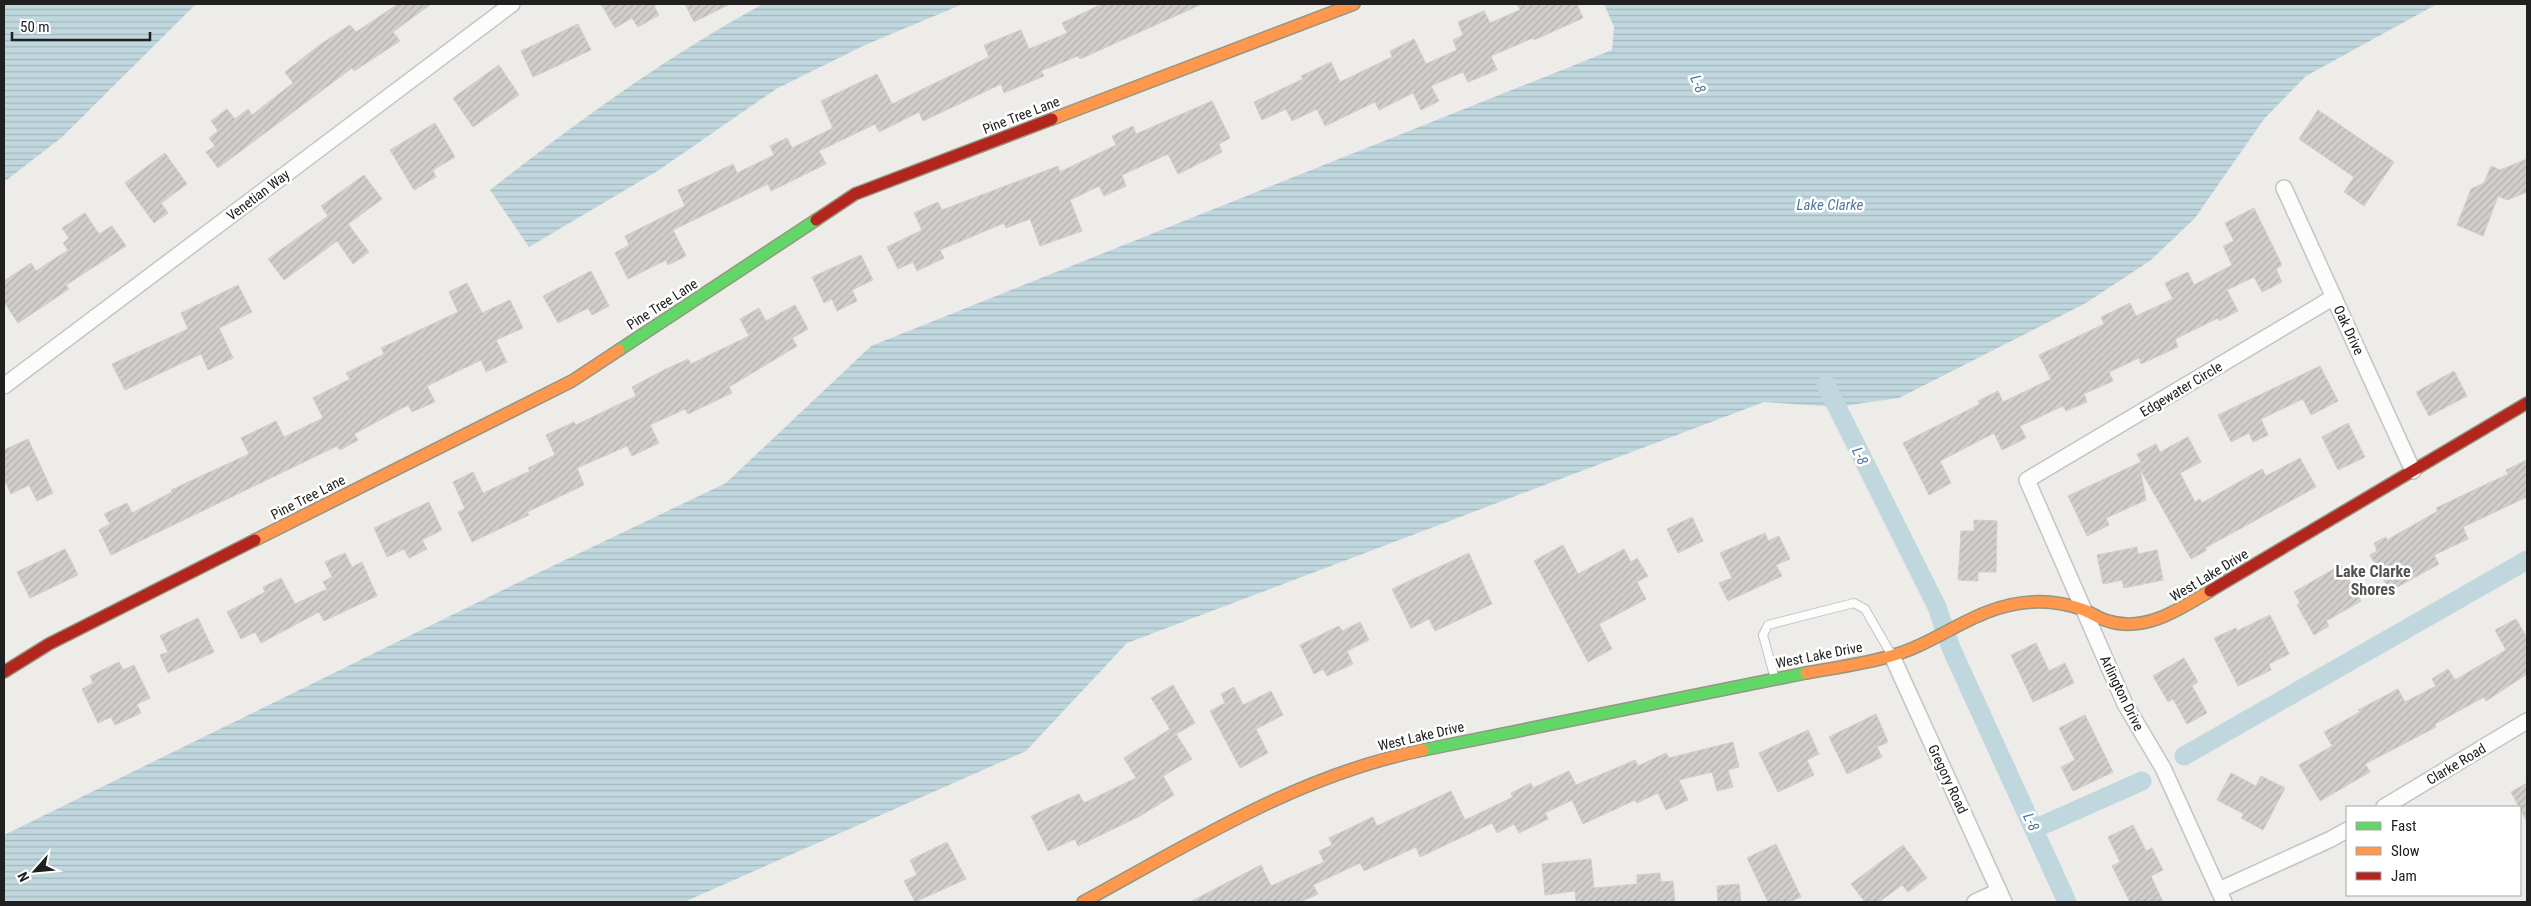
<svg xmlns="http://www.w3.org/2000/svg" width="2531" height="906" viewBox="0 0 2531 906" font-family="'Roboto Condensed',sans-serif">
	<defs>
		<pattern id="water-rules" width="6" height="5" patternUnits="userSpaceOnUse" patternTransform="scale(1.25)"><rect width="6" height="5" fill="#c0d7de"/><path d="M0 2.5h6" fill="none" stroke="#a5b8be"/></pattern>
		<pattern id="building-hatch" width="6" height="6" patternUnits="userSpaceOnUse" patternTransform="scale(1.25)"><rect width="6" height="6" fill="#d1cecc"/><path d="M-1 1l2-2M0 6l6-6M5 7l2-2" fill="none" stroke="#b3b1af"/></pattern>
	</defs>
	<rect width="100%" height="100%" fill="#eeece9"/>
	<!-- water -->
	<g fill="url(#water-rules)">
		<polygon points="4,4 196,4 61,138 4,182"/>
		<path d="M763,4H963L865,45L776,89L659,170L529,247L490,190C577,122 667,56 763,4Z"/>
		<polygon points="1604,4 2437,4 2306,76 2264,119 2195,218 2151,260 2086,303 1899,398 1835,407 1764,402 1127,643 1026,751 684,902 4,902 4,835 515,584 726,483 871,346 1612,50 1614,27"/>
	</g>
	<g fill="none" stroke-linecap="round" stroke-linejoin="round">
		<!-- canal -->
		<g stroke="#c0d7de" stroke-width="19">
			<polyline points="1826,385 1937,607 1951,648 2067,902"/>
			<polyline points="2184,756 2527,560"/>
			<polyline points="2034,829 2142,781"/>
		</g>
	</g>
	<!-- building -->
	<g fill="url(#building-hatch)" stroke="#d1cecb">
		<polygon points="398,4 431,4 393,32 400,41 354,71 352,68 218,168 206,152 215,146 209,138 218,131 211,121 227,109 235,119 248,109 252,115 293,83 285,72 321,44 350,25 356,32"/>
		<polygon points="601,4 657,4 654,6 659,15 638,27 632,18 615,28"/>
		<polygon points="685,4 730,4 694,22"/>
		<polygon points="1102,4 1202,4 1080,59 1078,56 1041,71 1044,76 1004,93 1001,84 923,121 919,112 879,132 875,124 819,151 826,164 771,191 768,184 673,230 686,256 668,265 666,260 628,279 615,253 629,245 625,236 685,206 678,190 733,164 737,173 774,155 770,146 787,138 792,148 833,128 821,101 877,74 892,104 989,57 984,45 1021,30 1029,49 1067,33 1062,23"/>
		<polygon points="1517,4 1577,4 1583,18 1534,40 1533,38 1491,56 1497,70 1468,82 1463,72 1431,86 1439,101 1421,110 1413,93 1379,110 1375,102 1325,126 1317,109 1292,121 1286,109 1262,120 1254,102 1303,79 1301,76 1331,62 1340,82 1392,57 1390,51 1414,39 1426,64 1457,50 1453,40 1463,35 1458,22 1484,11 1490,23 1520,10"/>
		<polygon points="578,24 591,50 533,77 521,51"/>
		<polygon points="499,65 519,95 473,127 453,98"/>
		<polygon points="1212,101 1230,138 1219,144 1222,152 1178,174 1168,154 1122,175 1126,186 1104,196 1099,186 1070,200 1082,231 1040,246 1030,219 1006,228 1004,223 940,250 944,258 917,271 913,262 898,269 887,247 922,230 914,213 938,202 942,210 1058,166 1060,172 1116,145 1112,136 1133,126 1136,134"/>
		<polygon points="2318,110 2394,162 2364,206 2344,192 2354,177 2299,139"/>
		<polygon points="435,123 455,157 433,170 436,177 414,190 390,150"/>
		<polygon points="165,153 187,184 161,203 168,213 154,223 125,183"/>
		<polygon points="2527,159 2527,192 2507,200 2498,196 2483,236 2457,225 2471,189 2484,183 2491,166 2500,170"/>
		<polygon points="364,175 382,199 348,224 369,252 353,264 337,241 284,280 268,259 328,216 321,206"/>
		<polygon points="2254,208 2282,265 2276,269 2282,282 2262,292 2254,277 2227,290 2238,311 2219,321 2218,318 2175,339 2178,347 2141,364 2139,358 2109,372 2113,381 2084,394 2087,402 2066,411 2063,406 2020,426 2026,438 2002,450 1994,433 1940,461 1951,483 1929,495 1903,443 1980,404 1978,401 1998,391 2003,402 2051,379 2039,355 2104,324 2101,317 2130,303 2136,316 2173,299 2165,283 2188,272 2194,285 2232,265 2223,246 2234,241 2225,223"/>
		<polygon points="85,213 99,234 112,226 126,246 66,285 69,289 18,323 4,302 4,281 31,263 36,271 68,250 63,243 69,238 62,228"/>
		<polygon points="861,255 873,280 852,290 857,301 837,311 832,299 824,303 812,277"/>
		<polygon points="591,271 609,306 592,315 588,308 558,323 543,296"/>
		<polygon points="467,283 482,313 510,300 523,328 496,340 507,362 486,372 481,360 427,386 435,402 412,412 408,405 354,434 358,440 340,450 337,446 111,555 99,530 110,524 104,514 127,503 132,513 172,492 171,490 249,454 241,438 276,421 284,437 323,418 313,398 350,379 346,373 384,354 381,348 458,312 449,292"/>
		<polygon points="238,285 252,312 219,328 233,358 208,370 201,354 125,390 112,364 188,329 181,313"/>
		<polygon points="795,305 808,329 792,338 797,346 729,387 732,393 688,414 685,409 650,425 659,443 632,456 627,446 577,468 584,485 527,512 529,515 472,542 458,512 465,509 453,482 473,472 483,493 530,471 528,468 555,455 546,435 574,422 576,425 636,396 632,387 666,369 688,359 691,364 749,336 740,319 759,308 766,321"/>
		<polygon points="2320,366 2338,401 2311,415 2303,399 2261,419 2268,435 2253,442 2249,433 2231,442 2218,415"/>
		<polygon points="2454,371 2467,396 2429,416 2416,392"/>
		<polygon points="2348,423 2365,457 2338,470 2322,437"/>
		<polygon points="2188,437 2201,462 2180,473 2195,502 2200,499 2202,503 2262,469 2266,476 2300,458 2316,487 2205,548 2207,550 2191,559 2140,469 2146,500 2106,518 2109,525 2087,536 2068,496 2141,462 2137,454 2156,444 2160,452"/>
		<polygon points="28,439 53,493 37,501 29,485 11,494 4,479 4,450"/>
		<polygon points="2527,460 2527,497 2463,527 2468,539 2434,555 2439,564 2390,591 2370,555 2377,551 2374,543 2386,537 2387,540 2438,511 2436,508 2508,474 2506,470"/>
		<polygon points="429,502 442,530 422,540 427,549 409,558 404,549 387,557 374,528"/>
		<polygon points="1692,517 1703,541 1678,553 1667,529"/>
		<polygon points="1974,520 1997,521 1996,572 1978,572 1978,581 1958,580 1961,531 1974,531"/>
		<polygon points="1765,533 1768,541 1779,536 1790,559 1776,565 1782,576 1728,601 1719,583 1732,578 1720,553"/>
		<polygon points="1563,545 1578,574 1624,549 1631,562 1637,558 1648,576 1637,582 1646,599 1599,624 1612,649 1588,662 1534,561"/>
		<polygon points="2137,547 2138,554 2157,550 2163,580 2124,588 2122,580 2103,584 2097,555"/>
		<polygon points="65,549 78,575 30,598 17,572"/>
		<polygon points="345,553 352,567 362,562 377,596 324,621 319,612 261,643 255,632 241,639 227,612 265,592 263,587 281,578 295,604 327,589 323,582 332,577 325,562"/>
		<polygon points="1469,553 1492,604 1435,631 1429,619 1411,628 1392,589"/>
		<polygon points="2341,565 2361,601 2326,621 2329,626 2314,635 2297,605 2300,603 2294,592"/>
		<polygon points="2270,615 2289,654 2269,664 2271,670 2238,686 2214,638 2236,628 2237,631"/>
		<polygon points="198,618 214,652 168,673 160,655 168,652 160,636"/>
		<polygon points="2516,619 2527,638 2527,674 2486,701 2484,697 2435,724 2436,727 2365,764 2370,772 2320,801 2299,765 2332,746 2324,732 2360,712 2358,710 2398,689 2405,702 2436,686 2432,679 2448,669 2455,680 2506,650 2495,630"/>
		<polygon points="1360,622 1369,640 1347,651 1353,664 1327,676 1323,669 1314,674 1300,645 1339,626 1342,631"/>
		<polygon points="2036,643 2049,671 2065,663 2074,683 2033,702 2011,655"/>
		<polygon points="2184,658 2198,682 2192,686 2207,713 2187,724 2173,699 2168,702 2153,676"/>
		<polygon points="119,662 123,670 134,665 150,698 137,704 141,713 115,725 111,717 98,723 82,689 93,683 90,676"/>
		<polygon points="1173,685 1195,723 1176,734 1192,759 1163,776 1174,795 1140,816 1078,846 1075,839 1048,851 1031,816 1079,794 1084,803 1136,778 1124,758 1170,729 1151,698"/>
		<polygon points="1234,687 1243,705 1271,691 1283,715 1256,729 1268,753 1240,768 1210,711 1225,703 1221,694"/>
		<polygon points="1876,714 1888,742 1877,747 1882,757 1847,774 1829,737"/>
		<polygon points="2085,715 2113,772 2073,791 2061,767 2075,760 2059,728"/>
		<polygon points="1808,730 1819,754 1807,760 1814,775 1778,792 1759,753"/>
		<polygon points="1733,742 1739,767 1728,770 1733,787 1717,791 1712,772 1679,780 1688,800 1666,810 1658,793 1637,803 1635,800 1583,824 1572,800 1545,813 1548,819 1519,833 1514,824 1497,833 1492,823 1420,857 1416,847 1364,871 1360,863 1313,885 1318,894 1300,902 1190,902 1261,865 1271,886 1324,862 1319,851 1332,845 1329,838 1373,817 1377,826 1451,791 1465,820 1513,797 1511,793 1531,783 1533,788 1569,771 1576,785 1635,760 1638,766 1666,753 1669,758"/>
		<polygon points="2231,773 2256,786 2261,776 2285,788 2263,830 2241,818 2244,814 2217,800"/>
		<polygon points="2527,783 2527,822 2511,792"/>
		<polygon points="2133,825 2146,851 2152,848 2163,870 2151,876 2163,902 2130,902 2112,866 2120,862 2108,837"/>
		<polygon points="947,842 966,879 915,902 904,881 917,875 910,860"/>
		<polygon points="1776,844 1801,897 1789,902 1768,902 1747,858"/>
		<polygon points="1903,845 1927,878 1908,892 1902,885 1879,902 1865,902 1851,884"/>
		<polygon points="1591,859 1594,888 1637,884 1637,875 1660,873 1661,882 1673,881 1675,902 1576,902 1575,891 1545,895 1542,864"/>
		<polygon points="1739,884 1741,902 1718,902 1717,886"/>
	</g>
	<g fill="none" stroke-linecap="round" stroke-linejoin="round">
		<defs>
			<polyline id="lane" points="1775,679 1763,635 1768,625 1854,603 1865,609 1891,654"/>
			<g id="street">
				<polyline points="2284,188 2413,471"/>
				<polyline points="4,386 512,4"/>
				<polyline points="1892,656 2004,902"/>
				<polyline points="2384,807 2527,721"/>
				<polyline points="2219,890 2331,839 2347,830"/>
				<polyline points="1975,902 1999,891"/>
				<polyline points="2224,902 2163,768 2125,704 2027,480 2334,297"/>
			</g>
			<g id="fast">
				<polyline points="619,350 816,220"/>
				<polyline points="1423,750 1806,673"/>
			</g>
			<g id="slow">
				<polyline points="1052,119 1354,4"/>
				<polyline points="255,540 572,381 619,350"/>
				<path d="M1806,673C1834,668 1864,664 1891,656C1941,642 1976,605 2032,602C2049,601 2068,604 2084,610C2092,613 2099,619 2108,621C2145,633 2180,609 2210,591"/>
				<path d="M1083,902C1193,842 1299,775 1423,750"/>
			</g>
			<g id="jam">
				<polyline points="816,220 855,194 1052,119"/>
				<polyline points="2210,591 2527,403"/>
				<polyline points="4,672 49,644 255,540"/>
			</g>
		</defs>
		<!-- lane casing -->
		<use href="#lane" stroke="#c5c4c3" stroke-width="10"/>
		<!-- street casing -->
		<use href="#street" stroke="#c5c4c3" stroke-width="18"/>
		<!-- fast casing -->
		<use href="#fast" stroke="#959682" stroke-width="14"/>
		<!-- slow casing -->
		<use href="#slow" stroke="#959682" stroke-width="14"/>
		<!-- jam casing -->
		<use href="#jam" stroke="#959682" stroke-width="14"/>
		<!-- lane -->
		<use href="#lane" stroke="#fcfcfc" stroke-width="8"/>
		<!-- street -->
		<use href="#street" stroke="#fcfcfc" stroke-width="15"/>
		<!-- fast -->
		<use href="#fast" stroke="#63d668" stroke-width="11"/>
		<!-- slow -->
		<use href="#slow" stroke="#ff974d" stroke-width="11"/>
		<!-- jam -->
		<use href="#jam" stroke="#b3261e" stroke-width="11"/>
	</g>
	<g text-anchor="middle" stroke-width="5" stroke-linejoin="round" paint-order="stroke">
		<!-- street labels -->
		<g font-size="14" fill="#202020" stroke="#fff">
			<text transform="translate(1021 115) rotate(-21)" y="5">Pine Tree Lane</text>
			<text transform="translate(258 195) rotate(-37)" y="5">Venetian Way</text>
			<text transform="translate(662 304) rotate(-33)" y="5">Pine Tree Lane</text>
			<text transform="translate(2349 330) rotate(65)" y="5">Oak Drive</text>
			<text transform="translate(2181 389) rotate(-31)" y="5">Edgewater Circle</text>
			<text transform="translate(308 497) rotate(-27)" y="5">Pine Tree Lane</text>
			<text transform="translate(2209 575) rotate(-31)" y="5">West Lake Drive</text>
			<text transform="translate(1819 655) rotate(-11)" y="5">West Lake Drive</text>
			<text transform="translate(2122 693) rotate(64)" y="5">Arlington Drive</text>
			<text transform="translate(1421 736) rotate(-13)" y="5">West Lake Drive</text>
			<text transform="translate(2456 764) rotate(-31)" y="5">Clarke Road</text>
			<text transform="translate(1948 779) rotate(65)" y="5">Gregory Road</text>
		</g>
		<!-- water labels -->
		<g font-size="15" font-style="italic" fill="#5178a1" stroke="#fff">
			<text transform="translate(1698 84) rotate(67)" y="5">L-8</text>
			<text x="1830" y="210">Lake Clarke</text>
			<text transform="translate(1860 456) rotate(63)" y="5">L-8</text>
			<text transform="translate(2031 822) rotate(65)" y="5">L-8</text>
		</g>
		<!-- quarter labels -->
		<g font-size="16" font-weight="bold" fill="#535353" stroke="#fff">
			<text x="2373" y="577">Lake Clarke<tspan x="2373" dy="18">Shores</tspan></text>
		</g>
	</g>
	<!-- border -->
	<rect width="2531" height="906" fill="none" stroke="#202020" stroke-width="10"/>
	<!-- legend -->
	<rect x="2346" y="806" width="175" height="90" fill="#ffffff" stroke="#a6a6a6"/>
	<rect x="2356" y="822" width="25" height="8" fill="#63d668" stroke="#a6a6a6"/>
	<text x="2391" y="831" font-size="15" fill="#202020">Fast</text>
	<rect x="2356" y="847" width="25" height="8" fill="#ff974d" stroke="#a6a6a6"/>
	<text x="2391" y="856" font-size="15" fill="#202020">Slow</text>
	<rect x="2356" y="872" width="25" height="8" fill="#b3261e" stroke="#a6a6a6"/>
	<text x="2391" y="881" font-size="15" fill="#202020">Jam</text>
	<!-- north arrow -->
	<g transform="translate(35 871) rotate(243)" stroke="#ffffff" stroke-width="4" paint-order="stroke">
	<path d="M0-4L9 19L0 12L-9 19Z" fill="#202020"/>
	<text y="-8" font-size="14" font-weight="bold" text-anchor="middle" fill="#202020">N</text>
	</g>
	<!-- scale -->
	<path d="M12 32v8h138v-8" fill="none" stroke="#202020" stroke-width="2.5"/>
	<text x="20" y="32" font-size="15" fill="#202020" stroke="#ffffff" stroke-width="4" paint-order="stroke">50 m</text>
</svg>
